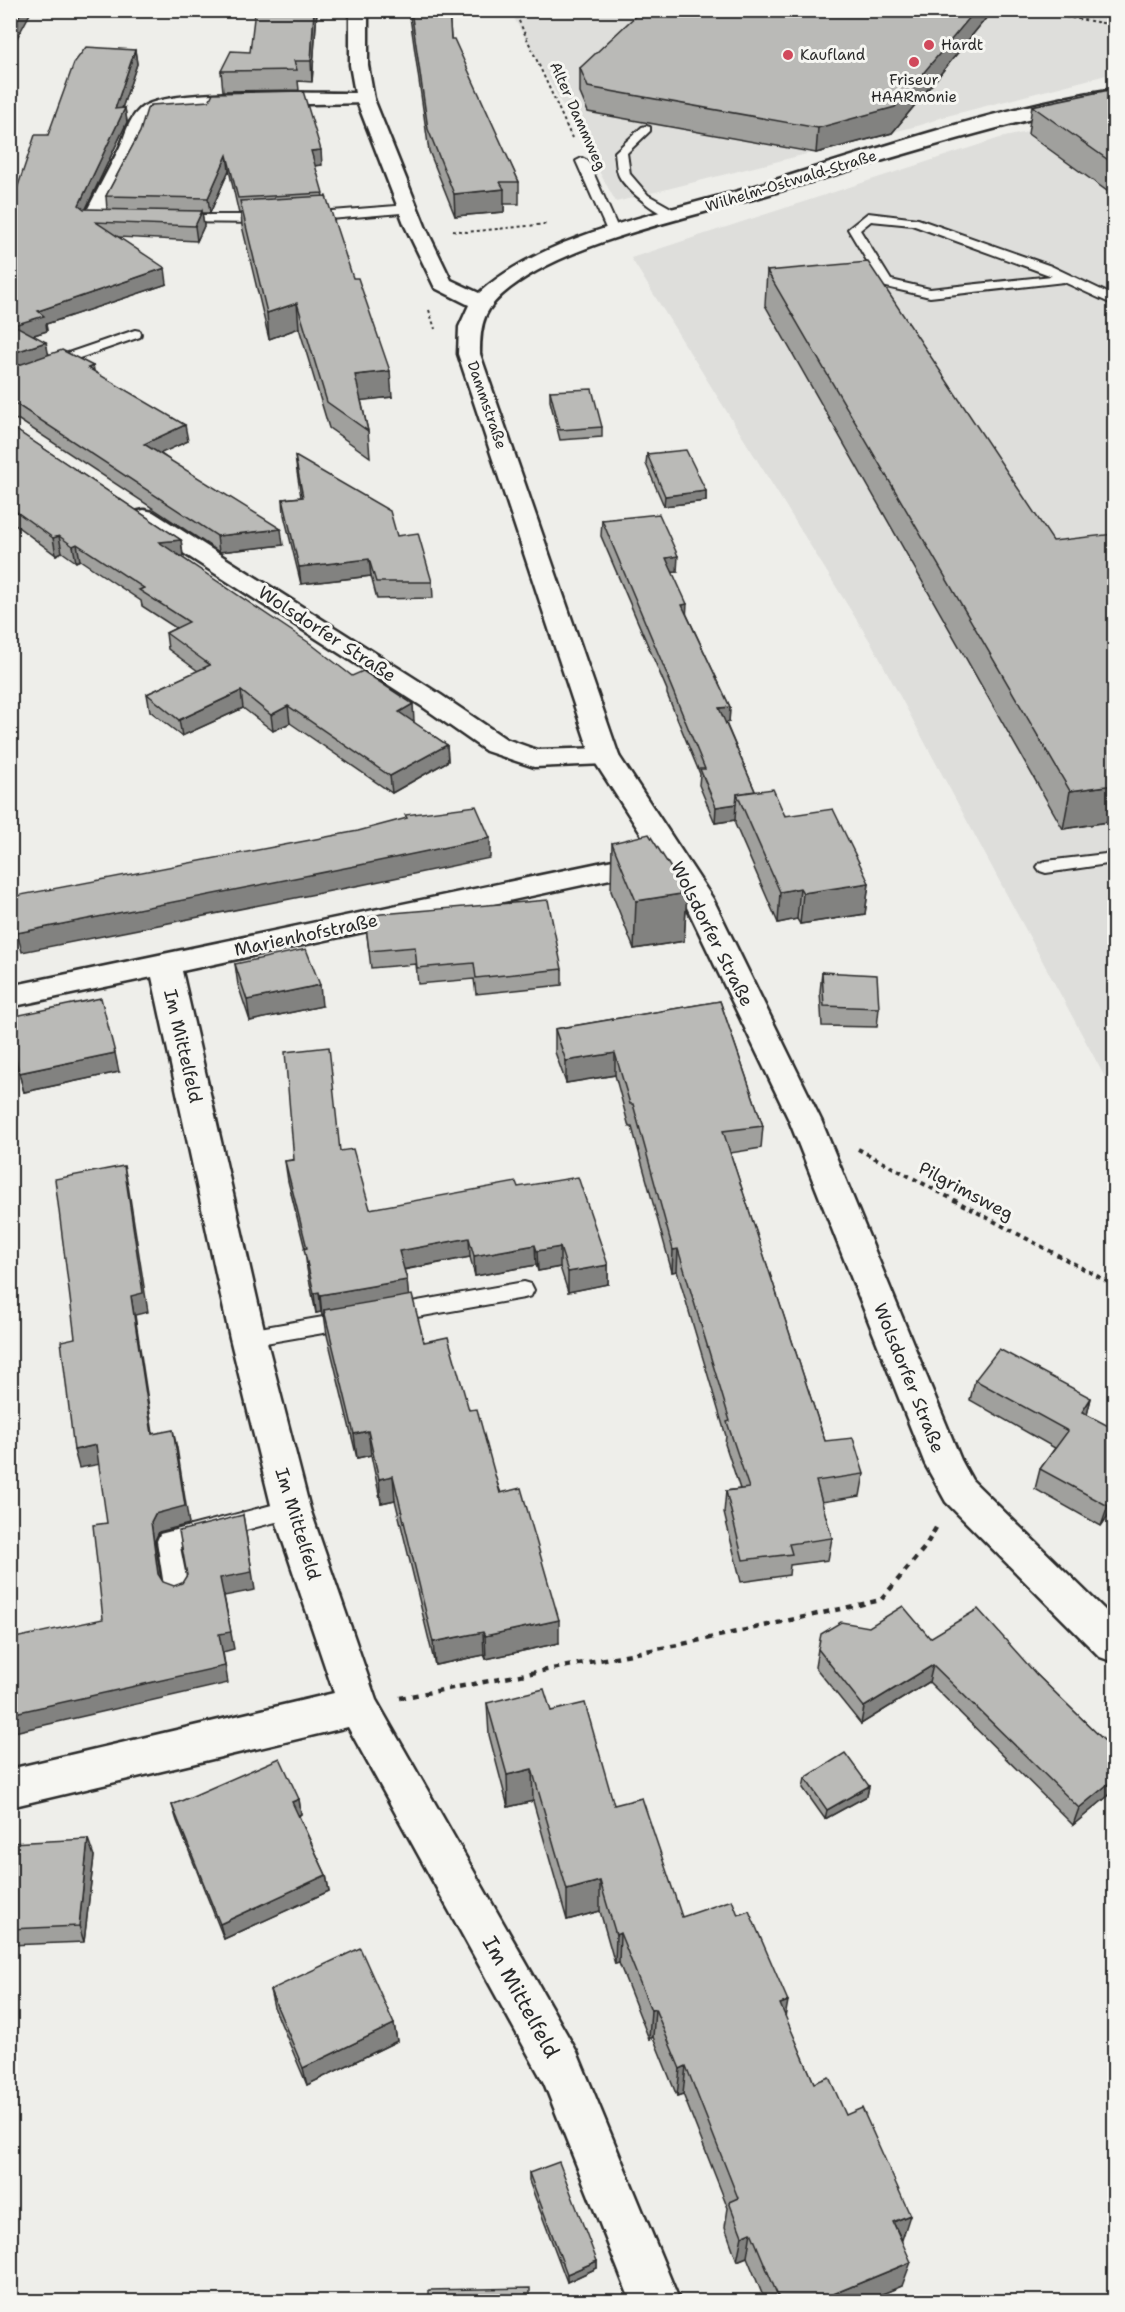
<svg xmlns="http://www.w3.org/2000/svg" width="1125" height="2312" viewBox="0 0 1125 2312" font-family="'Shantell Sans',sans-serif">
	<rect width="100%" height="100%" fill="#eeeeea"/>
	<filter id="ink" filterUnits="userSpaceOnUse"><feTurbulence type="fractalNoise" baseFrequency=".0167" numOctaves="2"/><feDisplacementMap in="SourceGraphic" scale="12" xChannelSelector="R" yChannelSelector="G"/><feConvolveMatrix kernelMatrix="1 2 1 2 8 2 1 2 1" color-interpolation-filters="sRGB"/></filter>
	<g filter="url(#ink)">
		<!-- built -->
		<g fill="#dededb">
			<polygon points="510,11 1114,11 1114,73 943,117 921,125 616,202"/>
			<polygon points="1114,113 1114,1094 873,646 631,258 1000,138"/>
		</g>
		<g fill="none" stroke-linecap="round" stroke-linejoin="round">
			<defs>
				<g id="service">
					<path d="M646,126L650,127V131L627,153L630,174L648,195L680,213V219C665,222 626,190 619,176C616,170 616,159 615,152L642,127Z"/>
					<polygon points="582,158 588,161 620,233 618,236 610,236 608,233 576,161"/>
					<polygon points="409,205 413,206 413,212 306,221 300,217 306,213"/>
					<path d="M868,213L918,219L1051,266L1114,296V305L1064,282L930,297L882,286L848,229ZM871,221L912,225L1052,276L930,289L891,280L860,230Z"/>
					<polygon points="177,215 268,215 274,219 268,223 173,222 173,216"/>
					<polygon points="135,330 140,331 141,334 140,337 10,382 10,373"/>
					<polygon points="1114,853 1114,863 1046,873 1040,871 1037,867 1040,863 1046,861"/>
					<polygon points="524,1282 531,1284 534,1290 531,1296 524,1298 389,1322 382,1320 379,1314 382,1308 389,1306"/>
					<polygon points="352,1312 359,1314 362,1320 359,1326 352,1328 248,1346 241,1344 238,1338 241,1332 248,1330"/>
					<polygon points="291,1500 299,1502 302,1509 299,1516 180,1547 189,1592 185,1599 177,1602 169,1599 165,1592 157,1541 160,1534"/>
				</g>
				<g id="minor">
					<path d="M365,93L372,95L374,99L372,103L185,106L166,109L155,115L147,123L140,146L100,222H86L83,218C95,195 107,172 119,149C126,135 127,121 140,109C164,86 324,94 365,93Z"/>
					<polygon points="144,510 153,512 441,695 506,739 537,750 605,748 615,750 619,756 615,762 605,764 534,767 486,751 423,707 135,522 132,517 135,512"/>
					<polygon points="656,851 666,853 670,860 666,867 182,971 266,1338 310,1509 376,1700 577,2052 680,2302 631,2302 544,2083 348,1727 10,1807 10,1769 334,1693 272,1509 230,1338 152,977 10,1007 10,986"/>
				</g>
				<path id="tertiary" d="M350,10H368V65L374,99L425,226L451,280L479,293C547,232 669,212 756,186C871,151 996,107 1114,89V99C993,126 875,163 756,198C682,219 571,242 510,288C484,308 480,322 480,354L619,756L713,899L821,1120L961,1460L972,1480L1114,1619V1662L1100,1657L946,1502L925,1464L789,1120L683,899L591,756L458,354L459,327L469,305L435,288L405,226L356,99L350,65Z"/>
			</defs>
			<!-- service casing -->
			<use href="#service" stroke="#2b2b2b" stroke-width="4"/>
			<!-- minor casing -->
			<use href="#minor" stroke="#2b2b2b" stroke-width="5"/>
			<!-- tertiary casing -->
			<use href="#tertiary" stroke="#2b2b2b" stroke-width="5"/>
			<!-- path-far2 -->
			<g stroke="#2b2b2b" stroke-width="2" stroke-dasharray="3 3" stroke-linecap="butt">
				<polyline points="514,10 572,138"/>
				<polyline points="1024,10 1114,25"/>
				<polyline points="453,230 467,232 547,224"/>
				<polyline points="429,310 435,329"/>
			</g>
			<!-- path-far1 -->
			<polyline stroke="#2b2b2b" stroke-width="4" stroke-dasharray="4.5 4.5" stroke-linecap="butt" points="858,1149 1114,1285"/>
			<!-- path -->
			<polyline stroke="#2b2b2b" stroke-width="4.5" stroke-dasharray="6 6" stroke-linecap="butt" points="400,1698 678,1645 881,1600 925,1547 937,1526"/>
			<!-- service -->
			<use href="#service" fill="#f6f6f2" fill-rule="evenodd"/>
			<!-- minor -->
			<use href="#minor" fill="#f6f6f2" fill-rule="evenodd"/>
			<!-- tertiary -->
			<use href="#tertiary" fill="#f6f6f2" fill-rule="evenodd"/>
		</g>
		<!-- wall -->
		<g fill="#a0a09d" stroke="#2b2b2b" stroke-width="1.5">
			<polygon points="317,10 312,82 298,81 299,90 223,91 221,71"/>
			<polygon points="409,10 449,10 451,39 519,182 519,204 504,204 504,212 455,216 429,151"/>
			<polygon points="987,17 892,133 816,153 588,112 580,93 580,68"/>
			<polygon points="135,50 137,64 122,108 125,108 127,122 86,209 107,210 106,196 140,132 322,165 315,166 323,196 392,397 361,400 368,431 370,457 329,428 299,328 269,339 242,226 241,213 239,214 229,170 210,213 202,213 204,226 197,241 119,237 167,284 46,324 47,331 34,335 49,354 93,366 94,372 188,441 160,453 283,545 219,552 19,420 10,419 10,201 48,135"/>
			<polygon points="1114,89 1114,196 1028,134 1032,106"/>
			<polygon points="767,271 1114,821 1063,829 765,305"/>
			<polygon points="550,391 602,427 602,437 560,440 550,401"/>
			<polygon points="10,426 181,540 183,556 180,556 352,676 414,721 413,722 447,745 448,761 392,793 290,723 273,731 243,708 182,736 150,711 147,694 198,671 168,649 166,633 176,628 142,606 141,601 80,560 76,562 62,552 56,555 10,521"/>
			<polygon points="647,454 706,491 706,501 664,506 646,464"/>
			<polygon points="295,456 397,536 432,582 433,598 377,599 371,576 301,584 284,515 283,499 301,497 297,472"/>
			<polygon points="602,520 677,572 672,572 687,615 730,707 729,722 726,723 755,791 869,883 865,914 800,924 797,919 778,923 735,824 735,820 715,823 699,785 700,774 667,694 667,690 601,536"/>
			<polygon points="612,843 687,893 684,941 634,949 611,891"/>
			<polygon points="365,918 562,969 562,985 476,994 474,979 418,984 416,964 371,968"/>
			<polygon points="235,964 322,1006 250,1021 238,985"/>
			<polygon points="822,972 879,1008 877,1027 822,1026 820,992"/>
			<polygon points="720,1001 763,1126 761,1148 730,1153 825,1441 864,1474 860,1496 821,1502 832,1538 828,1560 790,1565 789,1575 741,1582 724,1513 726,1491 740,1489 725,1444 726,1436 677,1271 672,1272 632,1127 629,1127 615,1075 566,1083 555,1052 555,1029"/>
			<polygon points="10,1017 119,1072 24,1092 18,1069 10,1070"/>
			<polygon points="340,1151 370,1209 518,1187 608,1265 608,1284 568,1292 560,1267 538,1271 536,1265 475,1276 470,1257 404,1270 407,1280 408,1295 424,1342 469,1410 559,1643 486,1659 484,1655 435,1665 395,1500 381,1503 371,1455 357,1458 327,1335 324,1314 322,1315 321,1312 316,1313 307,1269 305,1249 288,1181 285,1161"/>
			<polygon points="975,1380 1091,1398 1087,1414 1114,1507 1101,1526 1035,1489 1040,1469 1055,1448 970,1400"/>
			<polygon points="818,1649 1036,1674 1114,1750 1114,1791 1073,1825 929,1682 861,1724 815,1667"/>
			<polygon points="487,1703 551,1711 614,1805 682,1917 738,1915 785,2017 814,2083 901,2240 902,2286 865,2301 765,2301 747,2257 737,2261 725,2227 728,2208 683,2094 677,2096 653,2037 649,2039 619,1963 615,1964 600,1911 567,1920 533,1801 508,1807 489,1735"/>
			<polygon points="805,1778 869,1786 867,1796 825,1819 803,1788"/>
			<polygon points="299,1799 301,1814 299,1816 326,1875 329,1891 224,1939 177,1821 172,1805"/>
			<polygon points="10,1843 94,1856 84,1942 10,1945"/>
			<polygon points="270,1990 394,2024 397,2041 307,2085 274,2007"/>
			<polygon points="529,2173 597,2261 597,2268 567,2282 529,2181"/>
		</g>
		<!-- shaded-wall -->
		<g fill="#828280" stroke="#2b2b2b" stroke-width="1.5">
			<polygon points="22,10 32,10 10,51 10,33"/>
			<polygon points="314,10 317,10 312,82 311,61"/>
			<polygon points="976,10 988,10 987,17 892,133 816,153 818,128"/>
			<polygon points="135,50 137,64 117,123 115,109"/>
			<polygon points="125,108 127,122 81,219 79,205"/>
			<polygon points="321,150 322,165 312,166 311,151"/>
			<polygon points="227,155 229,170 210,213 208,198"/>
			<polygon points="504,189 504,212 455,216 454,194"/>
			<polygon points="202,211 204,226 197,241 195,226"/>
			<polygon points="165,268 167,284 46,324 47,331 17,340 14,325 38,311"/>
			<polygon points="297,303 299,328 269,339 267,313"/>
			<polygon points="46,342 49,357 10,370 10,354"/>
			<polygon points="93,366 96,382 88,368"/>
			<polygon points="390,371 392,397 357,401 355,375"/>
			<polygon points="185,425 188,441 146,460 144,444"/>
			<polygon points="706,491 706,501 664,506 665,496"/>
			<polygon points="281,529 283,545 219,552 217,536"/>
			<polygon points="59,536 62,552 56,555 53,538"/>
			<polygon points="181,540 183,556 161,558 159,542"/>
			<polygon points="77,544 80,560 76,562 73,546"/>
			<polygon points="678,556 677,572 665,573 666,558"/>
			<polygon points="369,559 371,576 301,584 299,567"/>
			<polygon points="687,604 686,619 682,605"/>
			<polygon points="241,691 243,708 182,736 179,720"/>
			<polygon points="413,704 414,721 400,729 399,712"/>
			<polygon points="288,706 290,723 273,731 271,715"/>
			<polygon points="730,707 729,722 718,724 719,708"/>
			<polygon points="447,745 448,761 392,793 390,776"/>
			<polygon points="1114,785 1114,821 1063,829 1070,791"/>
			<polygon points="736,804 735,820 715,823 716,807"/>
			<polygon points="490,838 490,858 361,885 22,952 17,933"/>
			<polygon points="869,883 865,914 800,924 803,893"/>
			<polygon points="800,888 797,919 778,923 780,892"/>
			<polygon points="687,893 684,941 634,949 636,901"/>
			<polygon points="320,985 322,1006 250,1021 247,1000"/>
			<polygon points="115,1053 119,1072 24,1092 19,1073"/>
			<polygon points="615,1053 615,1075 566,1083 566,1061"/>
			<polygon points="124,1166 128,1185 148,1312 135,1315 156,1453 152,1434 131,1296"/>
			<polygon points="469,1238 470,1257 401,1270 399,1251"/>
			<polygon points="535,1245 536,1265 475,1276 474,1256"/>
			<polygon points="560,1247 560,1267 538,1271 537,1251"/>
			<polygon points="678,1249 677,1271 672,1272 673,1250"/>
			<polygon points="608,1265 608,1284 568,1292 568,1272"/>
			<polygon points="407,1280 409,1300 324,1310 324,1314 322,1315 320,1295"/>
			<polygon points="319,1292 321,1312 316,1313 314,1293"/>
			<polygon points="1091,1398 1086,1419 1082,1412"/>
			<polygon points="173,1430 177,1448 189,1524 159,1532 155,1540 163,1592 158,1574 151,1522 155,1514"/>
			<polygon points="368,1431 371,1455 357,1458 354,1434"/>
			<polygon points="96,1445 101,1464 79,1468 74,1450"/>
			<polygon points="393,1476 395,1500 381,1503 379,1479"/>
			<polygon points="1114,1496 1114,1507 1101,1526 1108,1506"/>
			<polygon points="243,1515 255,1590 224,1596 234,1649 223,1652 228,1683 10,1733 10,1714 219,1634 220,1578"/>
			<polygon points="559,1620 559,1643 486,1659 485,1636"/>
			<polygon points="483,1632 484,1655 435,1665 433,1642"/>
			<polygon points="933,1665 929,1682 861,1724 864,1707"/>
			<polygon points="532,1769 533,1801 508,1807 507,1775"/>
			<polygon points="1114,1779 1114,1791 1073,1825 1079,1808"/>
			<polygon points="869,1786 867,1796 825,1819 827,1810"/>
			<polygon points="299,1799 301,1814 295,1817 292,1802"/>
			<polygon points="88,1839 94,1856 84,1942 79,1926"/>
			<polygon points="326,1875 329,1891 224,1939 220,1924"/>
			<polygon points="600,1881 600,1911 567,1920 567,1890"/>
			<polygon points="620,1933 619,1963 615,1964 616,1935"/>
			<polygon points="788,2001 783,2029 780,2004"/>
			<polygon points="655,2009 653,2037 649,2039 651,2010"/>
			<polygon points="394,2024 397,2041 307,2085 303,2068"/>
			<polygon points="686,2066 683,2094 677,2096 680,2069"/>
			<polygon points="910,2215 902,2240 893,2222"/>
			<polygon points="751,2232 747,2257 737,2261 742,2236"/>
			<polygon points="597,2261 597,2268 567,2282 567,2274"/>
			<polygon points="911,2262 902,2286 865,2301 829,2301 831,2295"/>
		</g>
		<!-- building -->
		<g fill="#babab7" stroke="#2b2b2b" stroke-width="1.5">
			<polygon points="10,10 22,10 10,33"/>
			<polygon points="255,10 314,10 311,61 294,61 297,70 221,71 231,51 250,52"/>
			<polygon points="411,10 449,10 451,39 454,39 519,182 500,182 504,189 454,194 428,129"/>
			<polygon points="642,10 976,10 895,107 818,128 588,87 580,68"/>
			<polygon points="86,47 135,50 115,109 125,108 79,205 84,209 202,211 195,226 96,222 165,268 38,311 44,316 14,325 46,342 10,354 10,201 17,189 35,135 48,135 74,63"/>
			<polygon points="1114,89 1114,164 1032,106"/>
			<polygon points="303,91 321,150 311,151 323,193 238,198 227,155 208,198 106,196 140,132 147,109 151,105 209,101 213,93"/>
			<polygon points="326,196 353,278 358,278 390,371 355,375 368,431 327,402 297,303 267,313 240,201"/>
			<polygon points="868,262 1053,541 1114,534 1114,785 1070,791 767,271"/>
			<polygon points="62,350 93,366 88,368 185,425 144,444 281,529 217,536 16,404 10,403 10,368"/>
			<polygon points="592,389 602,427 560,430 550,391"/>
			<polygon points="10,426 181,540 159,542 311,644 352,676 363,671 413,704 399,712 447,745 390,776 288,706 271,715 241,691 179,720 147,694 210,665 166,633 189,622 139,590 144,588 77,544 73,546 59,536 53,538 10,507"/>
			<polygon points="686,450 706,491 665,496 647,454"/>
			<polygon points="295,456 390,511 397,536 418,533 432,582 376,582 369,559 299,567 283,499 303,497"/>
			<polygon points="659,514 678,556 666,558 687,604 682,605 730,707 719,708 755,791 737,794 736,804 716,807 700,769 705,769 668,679 669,679 602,520"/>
			<polygon points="773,789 785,816 833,809 869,883 803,893 800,888 780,892 737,794"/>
			<polygon points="476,806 490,838 360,865 17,933 10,906 10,897 358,831 407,818 405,815"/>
			<polygon points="649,834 687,893 636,901 612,843"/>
			<polygon points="548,900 562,969 476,978 474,963 417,968 415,947 369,951 365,918 381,914"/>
			<polygon points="306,949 320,985 247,1000 235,964"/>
			<polygon points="822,972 877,975 879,1008 824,1006"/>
			<polygon points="101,998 115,1053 19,1073 14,1050 10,1050 10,1017"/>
			<polygon points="720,1001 763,1126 723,1131 825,1441 853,1438 864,1474 816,1481 832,1538 789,1544 792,1554 743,1560 726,1491 749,1488 727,1422 730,1421 678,1249 673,1250 633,1104 630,1104 615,1053 566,1061 555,1029"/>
			<polygon points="329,1047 340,1151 353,1149 370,1209 516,1182 518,1187 578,1177 608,1265 568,1272 560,1247 537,1251 535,1245 474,1256 469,1238 399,1251 407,1280 320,1295 319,1292 314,1293 304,1249 307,1248 285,1161 294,1160 285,1052"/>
			<polygon points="124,1166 143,1293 131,1296 152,1434 173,1430 185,1506 155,1514 151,1522 158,1574 163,1582 174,1586 182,1583 187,1575 179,1531 243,1515 252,1572 220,1578 231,1632 219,1634 225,1666 10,1714 10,1639 103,1619 93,1525 107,1523 96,1445 74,1450 61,1341 75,1338 55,1179"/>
			<polygon points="412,1295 424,1342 448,1337 469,1410 477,1409 500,1493 521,1488 559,1620 485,1636 483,1632 433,1642 393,1476 379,1479 368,1431 354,1434 324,1310"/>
			<polygon points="999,1349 1091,1398 1082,1412 1114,1429 1114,1496 1108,1506 1040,1469 1068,1431 975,1380"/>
			<polygon points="903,1606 930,1638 978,1609 1036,1674 1114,1750 1114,1779 1079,1808 933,1665 864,1707 818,1649 821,1634 841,1622 869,1627"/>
			<polygon points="544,1689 551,1711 585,1703 614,1805 642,1798 682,1917 732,1900 738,1915 749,1911 788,2001 780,2004 814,2083 829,2077 846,2115 862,2108 910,2215 893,2222 911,2262 831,2295 834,2301 780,2301 751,2232 742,2236 729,2202 738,2198 686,2066 680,2069 655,2009 651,2010 620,1933 616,1935 600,1881 567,1890 532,1769 507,1775 487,1703"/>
			<polygon points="845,1753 869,1786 827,1810 805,1778"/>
			<polygon points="280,1758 299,1799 292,1802 326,1875 220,1924 172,1805"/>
			<polygon points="88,1839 79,1926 10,1929 10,1843"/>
			<polygon points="360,1948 394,2024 303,2068 270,1990"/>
			<polygon points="559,2162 597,2261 567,2274 529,2173"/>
			<polygon points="530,2288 530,2301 429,2301 429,2290"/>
		</g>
	</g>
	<!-- markers -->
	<g fill="#d1495b" stroke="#f6f6f2" stroke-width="2">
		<circle cx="929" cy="45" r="6"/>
		<circle cx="788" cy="55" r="6"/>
		<circle cx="914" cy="62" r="6"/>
	</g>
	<g text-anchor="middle" stroke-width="6" stroke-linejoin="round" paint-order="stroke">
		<!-- far-poi labels -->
		<g font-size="15" fill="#2b2b2b" stroke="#f6f6f2" text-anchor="start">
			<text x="941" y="50">Hardt</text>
			<text x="800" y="60">Kaufland</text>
			<text x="914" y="85" text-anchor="middle">Friseur<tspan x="914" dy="17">HAARmonie</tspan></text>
		</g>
		<!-- far-street labels -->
		<g font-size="15" fill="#2b2b2b" stroke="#f6f6f2">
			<text transform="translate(578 116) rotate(66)" y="5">Alter Dammweg</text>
			<text transform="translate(791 181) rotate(-17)" y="5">Wilhelm-Ostwald-Straße</text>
			<text transform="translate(487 405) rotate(71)" y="5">Dammstraße</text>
		</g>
		<!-- street labels -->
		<g font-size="18" fill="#2b2b2b" stroke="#f6f6f2">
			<text transform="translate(327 634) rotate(33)" y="6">Wolsdorfer Straße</text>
			<text transform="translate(712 934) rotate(63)" y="6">Wolsdorfer Straße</text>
			<text transform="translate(306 935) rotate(-12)" y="6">Marienhofstraße</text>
			<text transform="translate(183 1046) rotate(77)" y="6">Im Mittelfeld</text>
			<text transform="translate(966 1191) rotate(28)" y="6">Pilgrimsweg</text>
			<text transform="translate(909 1378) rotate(68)" y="6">Wolsdorfer Straße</text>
			<text transform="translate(298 1524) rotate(73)" y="6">Im Mittelfeld</text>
		</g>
		<!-- near-street labels -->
		<g font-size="21" fill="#2b2b2b" stroke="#f6f6f2">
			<text transform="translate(521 1997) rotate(61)" y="7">Im Mittelfeld</text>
		</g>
	</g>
	<!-- margin -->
	<rect width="1125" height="2312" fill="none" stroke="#f6f6f2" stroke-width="36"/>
	<rect x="18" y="18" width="1089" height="2276" fill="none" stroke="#2b2b2b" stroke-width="2" filter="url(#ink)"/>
</svg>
